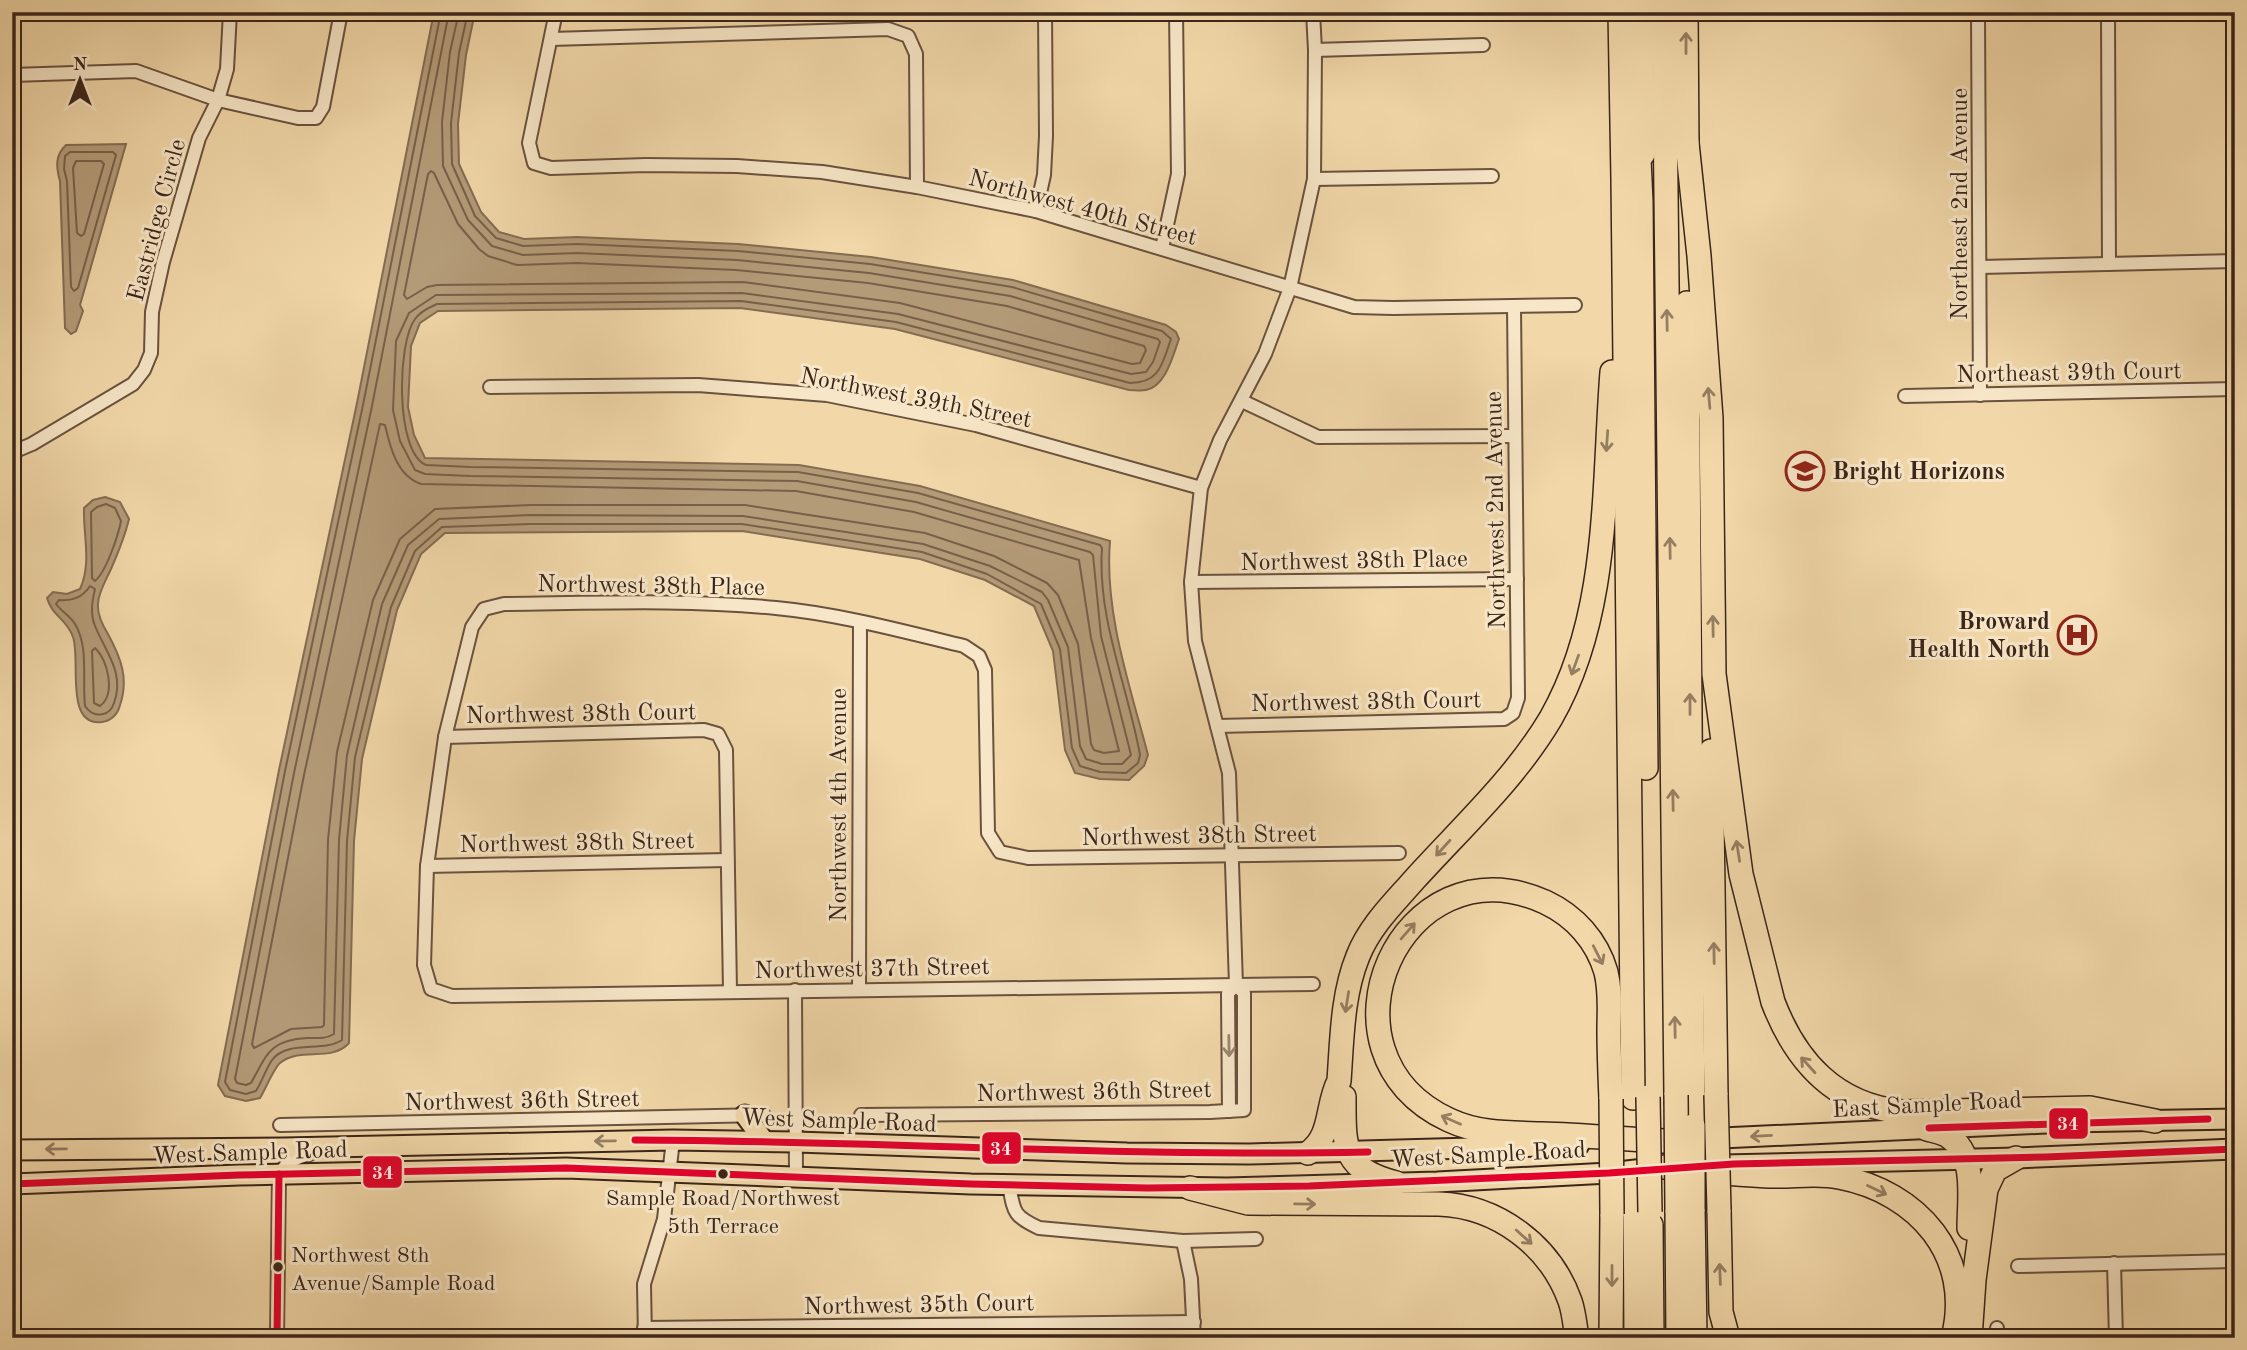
<svg xmlns="http://www.w3.org/2000/svg" width="2247" height="1350" viewBox="0 0 2247 1350" font-family="'Old Standard TT',serif">
	<rect width="100%" height="100%" fill="#f2d8a9"/>
	<filter id="stains"><feTurbulence type="fractalNoise" baseFrequency=".00286" numOctaves="4"/><feColorMatrix values="0 0 0 0 .2 0 0 0 0 .09 0 0 0 0 .02 0 0 0 .5 -.17"/></filter>
	<radialGradient id="worn" r=".72"><stop offset=".6" stop-color="#630" stop-opacity="0"/><stop offset="1" stop-color="#630" stop-opacity=".3"/></radialGradient>
	<!-- water -->
	<g fill="#b49b78" stroke="#846c52" stroke-width="2">
		<path d="M434,12H475L466,55L458,124L459,164L481,212L499,232L524,239L577,237L738,244L871,257L1013,280L1166,325L1176,332L1179,339C1173,355 1166,386 1146,390C1141,391 1134,390 1129,390L895,329L740,308L438,311L420,323L411,346L408,407L414,435L425,458L799,465L920,486L1110,541C1104,612 1130,686 1148,755L1144,766L1129,780L1100,779L1075,773L1065,750L1053,651L1034,606L985,580L920,559L742,531L445,533L421,554L397,610L362,759L354,841L349,1043C331,1063 300,1046 280,1063C274,1068 265,1090 260,1098L246,1101L225,1096L218,1085L279,770L357,403Z"/>
		<path d="M126,144L80,305L83,311L76,331L71,334L65,328L60,181C56,167 55,155 66,145Z"/>
		<path d="M105,497L120,502L129,519C125,536 118,553 111,569C106,580 98,593 98,604C97,615 103,626 108,634C121,658 129,679 120,705C118,714 111,721 102,722C64,727 81,659 73,637C67,619 52,616 47,598L53,592L67,594L80,589C92,563 83,535 84,508L93,500Z"/>
	</g>
	<g fill="none" stroke-linecap="round" stroke-linejoin="round">
		<!-- shore -->
		<g stroke="#786049" stroke-width="2">
			<path d="M441,12L363,405L285,771L225,1082L230,1090L246,1094L256,1091C262,1081 266,1069 272,1060C288,1039 323,1053 342,1040L347,841L355,757L391,607L415,551L442,527L531,524H742L922,552L987,574L1041,604L1060,649L1072,748L1080,766L1100,772L1126,773L1138,763L1140,755C1128,687 1097,619 1102,548L1100,545L918,493L798,472L471,467L426,465C395,452 397,343 415,319C419,313 430,307 437,304L741,301L896,322L1130,383C1160,383 1162,364 1171,339L1162,331L1012,287L870,264L738,251L577,244L523,246L496,238L475,216L452,164L451,123L459,53L468,12"/>
			<path d="M449,12L372,406L294,773L235,1079L237,1083L246,1085L251,1083C267,1055 269,1040 307,1038C317,1038 326,1039 334,1034L339,840L347,755L382,604L408,545L439,519L531,515L743,516L923,544L990,566L1042,592L1048,600L1068,647L1080,746L1086,759L1102,764H1122L1131,755L1101,636L1093,555L1090,552L916,502L797,481L470,476L425,474L415,470L400,441L393,410L396,341L409,313L436,295L742,293L898,314L1131,374L1146,372L1153,362L1160,342L1158,339L1010,296L869,273L737,260L577,253L523,255L492,246L468,220L443,166L442,122L450,52L459,12"/>
			<polygon points="70,152 113,152 116,155 78,288 74,291 71,287 67,181 64,169 65,156"/>
			<polygon points="76,161 101,161 104,164 84,234 81,236 77,233 73,168"/>
			<polygon points="431,171 434,173 458,224 479,249 488,256 517,265 577,263 736,270 868,283 1007,306 1144,346 1146,350 1140,363 1132,364 900,303 743,282 437,285 427,287 407,299 404,295 428,174"/>
			<path d="M380,424L385,425C390,447 397,476 421,484L796,491L914,512L1079,560L1091,638L1119,751L1104,753L1094,750L1091,744L1078,644L1058,595L1047,583L994,556L925,533L745,505H531L435,509L400,539L373,600L337,752L328,840L324,1025L322,1027L291,1029L254,1048L252,1044L304,775Z"/>
			<path d="M106,504L115,508L121,521C118,536 106,572 95,581L92,578L91,512L97,507Z"/>
			<path d="M90,586L95,589C92,602 90,613 95,626C106,653 125,673 114,703C112,709 109,713 103,714C95,716 89,712 85,706C82,679 89,647 75,624C70,616 61,611 56,604L59,600C72,601 82,598 90,586Z"/>
			<path d="M95,648C108,660 116,694 100,706L94,703L92,651Z"/>
		</g>
		<defs>
			<g id="street">
				<polyline points="556,12 529,143 534,163 551,168 646,165 737,166 822,172 917,187 1036,211 1354,307 1393,308 1575,305"/>
				<polyline points="1978,12 1980,395"/>
				<polyline points="2108,12 2109,264"/>
				<polyline points="551,39 888,29 908,36 916,54 917,187"/>
				<polyline points="1315,50 1483,45"/>
				<polyline points="12,75 136,71 218,100 298,118 316,118 323,107 341,12"/>
				<polyline points="1314,179 1492,176"/>
				<polyline points="1036,211 1044,175 1046,136 1045,12"/>
				<polyline points="1162,248 1178,174 1176,12"/>
				<polyline points="1980,267 2235,261"/>
				<polyline points="490,387 698,385 827,395 976,425 1201,488"/>
				<polyline points="1905,396 2235,389"/>
				<polyline points="1242,401 1318,437 1515,436"/>
				<polyline points="12,449 18,450 32,444 133,384 144,370 151,353 152,312 163,262 199,138 218,100 227,69 230,12"/>
				<polyline points="1191,582 1517,579"/>
				<polyline points="1217,726 1504,719 1513,713 1518,698 1514,306"/>
				<polyline points="445,737 704,730 718,734 726,750 730,991"/>
				<polyline points="427,866 727,860"/>
				<path d="M1313,984L452,996L431,989L424,965L427,866L445,737L472,627L484,609L504,604C594,603 686,599 776,608C839,614 902,631 964,646L979,656L985,670L988,833L1000,852L1028,858L1399,853"/>
				<polyline points="859,989 860,622"/>
				<polyline points="795,990 796,1177"/>
				<polyline points="1229,1111 1228,993 1236,985"/>
				<polyline points="861,1115 1210,1112 1244,1110 1244,993 1236,985 1229,773 1195,641 1191,582 1201,488 1220,440 1265,354 1290,288 1314,179 1315,50 1313,12"/>
				<polyline points="280,1125 764,1115"/>
				<path d="M1009,1185C1014,1212 1013,1216 1039,1228L1183,1241L1256,1239"/>
				<polyline points="1183,1241 1191,1279 1194,1338"/>
				<polyline points="2114,1263 2116,1338"/>
				<polyline points="2018,1266 2235,1261"/>
				<polyline points="644,1328 1194,1322"/>
				<path d="M277,1338L279,1174C288,1161 295,1158 310,1154"/>
				<polyline points="645,1338 644,1284 664,1219 673,1140"/>
				<polyline points="1996,1338 1997,1328"/>
			</g>
			<g id="primary">
				<polyline points="745,1115 764,1141"/>
				<polyline points="1679,1140 2067,1122 2235,1119"/>
				<polyline points="12,1150 284,1148 673,1140 796,1142 1127,1153 1249,1154 1579,1145"/>
				<polyline points="1723,1165 2016,1158 2235,1149"/>
				<polyline points="12,1184 239,1175 566,1168 971,1184 1227,1188 1437,1182 1609,1173 1662,1167"/>
			</g>
			<g id="highway">
				<polyline points="1620,12 1623,179 1633,1098"/>
				<polyline points="1642,12 1643,154"/>
				<polyline points="1664,12 1676,1095"/>
				<polyline points="1686,12 1687,147"/>
				<path d="M1686,134L1699,256L1711,418L1714,674L1741,874L1773,1002C1796,1062 1835,1105 1902,1112L2090,1108L2155,1121"/>
				<polyline points="1638,138 1641,202 1646,768"/>
				<polyline points="1687,303 1693,1126"/>
				<polyline points="1711,751 1716,1095"/>
				<path d="M1344,1097C1344,1147 1342,1169 1396,1183"/>
				<path d="M1611,1099C1610,1076 1609,1053 1609,1030C1609,1011 1611,992 1606,972C1597,941 1575,916 1545,902C1401,837 1305,1053 1449,1120C1479,1134 1509,1133 1542,1134C1582,1135 1623,1139 1664,1141"/>
				<path d="M1927,1129C1934,1131 1942,1132 1948,1136C1977,1154 1969,1200 1969,1228"/>
				<path d="M1308,1153C1333,1136 1326,1105 1339,1081C1342,1040 1342,995 1358,956C1370,926 1393,904 1414,880C1461,828 1515,779 1551,718C1610,615 1603,488 1612,372"/>
				<path d="M1664,1167C1699,1170 1735,1175 1770,1176C1793,1177 1817,1172 1839,1177C1918,1192 1974,1256 1953,1338"/>
				<polyline points="1635,1182 1636,1338"/>
				<path d="M1190,1188L1248,1203L1439,1204C1497,1206 1550,1245 1570,1301C1574,1312 1575,1326 1577,1338"/>
				<polyline points="1693,1209 1695,1338"/>
				<polyline points="1677,1210 1678,1338"/>
				<polyline points="1719,1210 1721,1312 1728,1338"/>
				<polyline points="1651,1225 1652,1338"/>
				<polyline points="1611,1338 1612,1214"/>
				<polyline points="1970,1338 1974,1280 1986,1189 1995,1170 2016,1158"/>
			</g>
		</defs>
		<!-- street casing -->
		<use href="#street" stroke="#69523e" stroke-width="16"/>
		<!-- primary casing -->
		<use href="#primary" stroke="#3b251a" stroke-width="23"/>
		<!-- highway casing -->
		<use href="#highway" stroke="#3b251a" stroke-width="26"/>
		<!-- street -->
		<use href="#street" stroke="#f7e6c7" stroke-width="12"/>
		<!-- primary -->
		<use href="#primary" stroke="#f2d8a9" stroke-width="19"/>
		<!-- highway -->
		<use href="#highway" stroke="#f2d8a9" stroke-width="23"/>
		<defs>
			<g id="highway-bridge">
				<polyline points="1676,1095 1677,1210"/>
				<polyline points="1716,1095 1719,1210"/>
				<polyline points="1648,1097 1650,1212"/>
				<polyline points="1611,1099 1612,1214"/>
				<polyline points="1693,1126 1693,1209"/>
			</g>
		</defs>
		<!-- highway-bridge casing -->
		<use href="#highway-bridge" stroke="#3b251a" stroke-width="26" stroke-linecap="butt"/>
		<!-- highway-bridge -->
		<use href="#highway-bridge" stroke="#f2d8a9" stroke-width="23"/>
		<defs>
			<g id="bus-1">
				<polyline points="1929,1128 2208,1119"/>
				<path d="M635,1140C879,1141 1123,1157 1368,1152"/>
				<polyline points="12,1184 239,1175 566,1168 971,1184 1147,1188 1309,1186 1609,1173 1734,1164 2046,1157 2235,1149"/>
				<polyline points="277,1338 279,1174"/>
			</g>
		</defs>
		<!-- bus-1 casing -->
		<use href="#bus-1" stroke="#f7e6c7" stroke-width="12"/>
		<!-- bus-1 -->
		<use href="#bus-1" stroke="#e4002b" stroke-width="7"/>
	</g>
	<!-- one-way arrows -->
	<defs><path id="oneway-shaft" d="M-6 0H5M1.5-3L5.5 0L1.5 3" fill="none" stroke-width="1.6" stroke-linecap="round" stroke-linejoin="round" transform="scale(1.75)"/></defs>
	<g stroke="#967e62">
		<use href="#oneway-shaft" transform="translate(1686 43) rotate(-90)"/>
		<use href="#oneway-shaft" transform="translate(1667 320) rotate(-91)"/>
		<use href="#oneway-shaft" transform="translate(1709 398) rotate(-95)"/>
		<use href="#oneway-shaft" transform="translate(1607 441) rotate(94)"/>
		<use href="#oneway-shaft" transform="translate(1670 548) rotate(-91)"/>
		<use href="#oneway-shaft" transform="translate(1713 626) rotate(-91)"/>
		<use href="#oneway-shaft" transform="translate(1575 665) rotate(110)"/>
		<use href="#oneway-shaft" transform="translate(1690 704) rotate(-90)"/>
		<use href="#oneway-shaft" transform="translate(1673 800) rotate(-91)"/>
		<use href="#oneway-shaft" transform="translate(1443 848) rotate(132)"/>
		<use href="#oneway-shaft" transform="translate(1738 851) rotate(-99)"/>
		<use href="#oneway-shaft" transform="translate(1408 931) rotate(-49)"/>
		<use href="#oneway-shaft" transform="translate(1714 953) rotate(-91)"/>
		<use href="#oneway-shaft" transform="translate(1598 955) rotate(63)"/>
		<use href="#oneway-shaft" transform="translate(1347 1002) rotate(99)"/>
		<use href="#oneway-shaft" transform="translate(1675 1027) rotate(-91)"/>
		<use href="#oneway-shaft" transform="translate(1808 1065) rotate(-132)"/>
		<use href="#oneway-shaft" transform="translate(1451 1120) rotate(-156)"/>
		<use href="#oneway-shaft" transform="translate(1761 1136) rotate(177)"/>
		<use href="#oneway-shaft" transform="translate(605 1141) rotate(179)"/>
		<use href="#oneway-shaft" transform="translate(56 1149) rotate(179)"/>
		<use href="#oneway-shaft" transform="translate(1877 1190) rotate(25)"/>
		<use href="#oneway-shaft" transform="translate(1305 1204) rotate(1)"/>
		<use href="#oneway-shaft" transform="translate(1524 1237) rotate(42)"/>
		<use href="#oneway-shaft" transform="translate(1720 1274) rotate(-92)"/>
		<use href="#oneway-shaft" transform="translate(1612 1276) rotate(90)"/>
	</g>
	<use stroke="#998670" href="#oneway-shaft" transform="translate(1229 1046) rotate(89)"/>
	<!-- icons -->
	<defs>
		<symbol id="school-ring" viewBox="-11 -11 22 22"><circle r="9.5" fill="#f7e6c7" stroke="#8f2418" stroke-width="1.5"/><path d="M0-5L7-2L0 1L-7-2ZM-4 1L0 2.5L4 1V4Q0 6-4 4Z" fill="#8f2418"/></symbol>
		<symbol id="hospital-ring" viewBox="-11 -11 22 22"><circle r="9.5" fill="#f7e6c7" stroke="#8f2418" stroke-width="1.5"/><path d="M-5-5h3v3.5h4V-5h3V5h-3V1.5h-4V5h-3Z" fill="#8f2418"/></symbol>
	</defs>
	<g fill-rule="evenodd">
		<use href="#school-ring" x="1783" y="449" width="44" height="44"/>
		<use href="#hospital-ring" x="2055" y="613" width="44" height="44"/>
	</g>
	<!-- markers -->
	<g fill="#3b251a" stroke="#f7e6c7" stroke-width="2.5">
		<circle cx="723" cy="1174" r="6"/>
		<circle cx="278" cy="1267" r="6"/>
	</g>
	<g text-anchor="middle" stroke-width="6" stroke-linejoin="round" paint-order="stroke">
		<!-- bus labels -->
		<g font-size="22" fill="#3b251a" stroke="#f7e6c7">
			<text x="723" y="1205">Sample Road/Northwest<tspan x="723" dy="28">5th Terrace</tspan></text>
			<text x="291" y="1262" text-anchor="start">Northwest 8th<tspan x="291" dy="28">Avenue/Sample Road</tspan></text>
		</g>
		<!-- street labels -->
		<g font-size="24" fill="#3b251a" stroke="#f7e6c7">
			<text transform="translate(1959 204) rotate(-90)" y="8">Northeast 2nd Avenue</text>
			<text transform="translate(1083 207) rotate(15)" y="8">Northwest 40th Street</text>
			<text transform="translate(156 220) rotate(-75)" y="8">Eastridge Circle</text>
			<text transform="translate(2069 372) rotate(-1)" y="8">Northeast 39th Court</text>
			<text transform="translate(916 397) rotate(11)" y="8">Northwest 39th Street</text>
			<text transform="translate(1495 510) rotate(-91)" y="8">Northwest 2nd Avenue</text>
			<text transform="translate(1354 560) rotate(-1)" y="8">Northwest 38th Place</text>
			<text transform="translate(651 585) rotate(1)" y="8">Northwest 38th Place</text>
			<text transform="translate(1366 701) rotate(-1)" y="8">Northwest 38th Court</text>
			<text transform="translate(581 713) rotate(-1)" y="8">Northwest 38th Court</text>
			<text transform="translate(838 805) rotate(-90)" y="8">Northwest 4th Avenue</text>
			<text transform="translate(1199 835) rotate(-1)" y="8">Northwest 38th Street</text>
			<text transform="translate(577 842) rotate(-1)" y="8">Northwest 38th Street</text>
			<text transform="translate(872 968) rotate(-1)" y="8">Northwest 37th Street</text>
			<text transform="translate(1094 1091) rotate(-1)" y="8">Northwest 36th Street</text>
			<text transform="translate(522 1100) rotate(-1)" y="8">Northwest 36th Street</text>
			<text transform="translate(1927 1104) rotate(-3)" y="8">East Sample Road</text>
			<text transform="translate(839 1120) rotate(2)" y="8">West Sample Road</text>
			<text transform="translate(250 1152) rotate(-2)" y="8">West Sample Road</text>
			<text transform="translate(1488 1154) rotate(-3)" y="8">West Sample Road</text>
			<text transform="translate(919 1304) rotate(-1)" y="8">Northwest 35th Court</text>
		</g>
		<!-- poi labels -->
		<g font-size="24" font-weight="bold" fill="#3b251a" stroke="#f7e6c7" text-anchor="start">
			<text x="1832" y="479">Bright Horizons</text>
			<text x="2050" y="629" text-anchor="end">Broward<tspan x="2050" dy="28">Health North</tspan></text>
		</g>
	</g>
	<g stroke="#f7e6c7" stroke-width="2.5">
		<rect x="2048" y="1107" width="41" height="33" rx="7" fill="#e4002b"/>
		<rect x="981" y="1131" width="41" height="34" rx="7" fill="#e4002b"/>
		<rect x="362" y="1155" width="41" height="34" rx="7" fill="#e4002b"/>
	</g>
	<g font-size="19" text-anchor="middle" font-weight="bold" fill="#fff">
		<text x="2068" y="1130">34</text>
		<text x="1001" y="1155">34</text>
		<text x="383" y="1179">34</text>
	</g>
	<!-- margin -->
	<rect width="2247" height="1350" fill="none" stroke="#f2d8a9" stroke-width="42"/>
	<rect x="14" y="14" width="2219" height="1322" fill="none" stroke="#3b251a" stroke-width="3.5"/>
	<rect x="21" y="21" width="2205" height="1308" fill="none" stroke="#3b251a" stroke-width="2"/>
	<!-- north arrow -->
	<g transform="translate(80 80)" stroke="#f7e6c7" stroke-width="5" paint-order="stroke">
	<path d="M0-5L12 26L0 18L-12 26Z" fill="#3b251a"/>
	<text y="-10" font-size="19" font-weight="bold" text-anchor="middle" fill="#3b251a">N</text>
	</g>
	<rect width="100%" height="100%" filter="url(#stains)"/>
	<rect width="100%" height="100%" fill="url(#worn)"/>
</svg>
